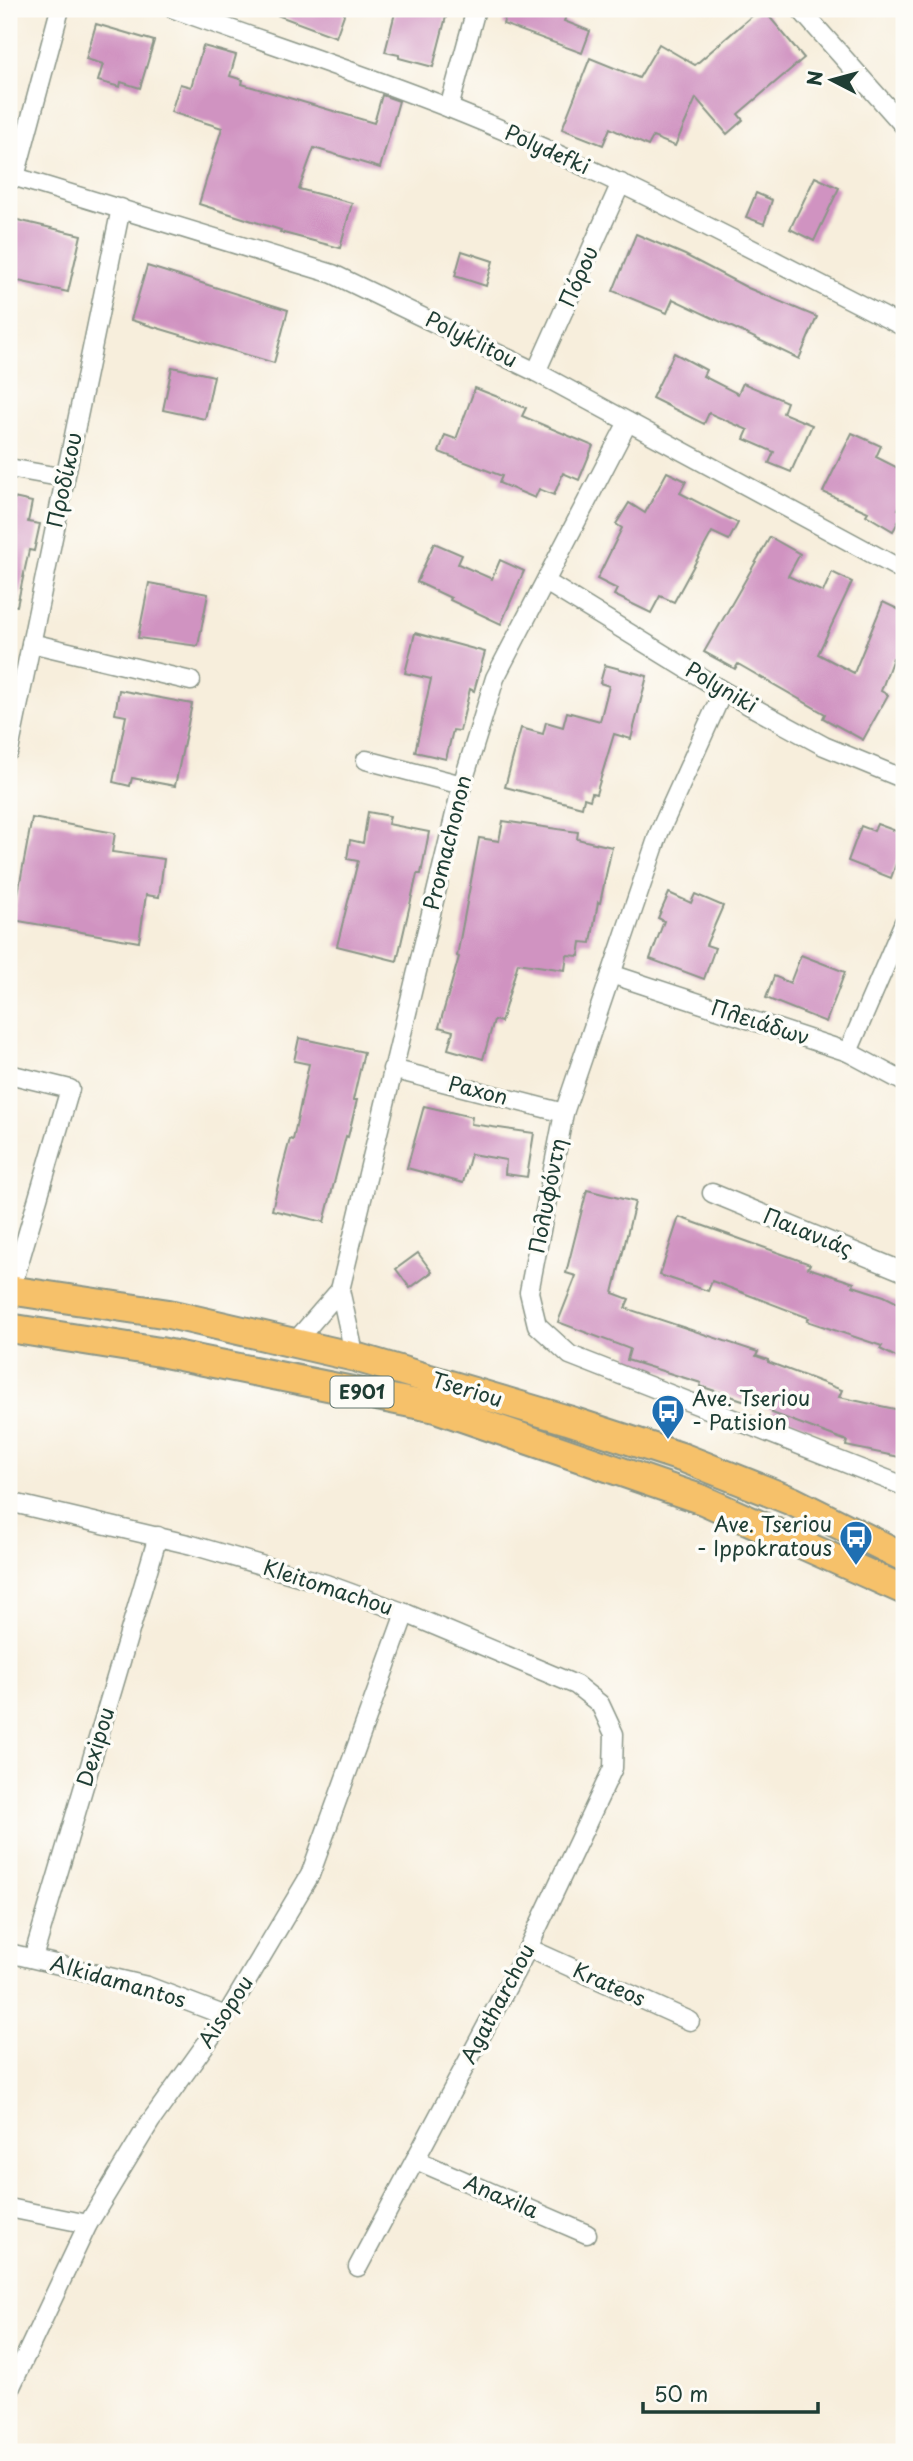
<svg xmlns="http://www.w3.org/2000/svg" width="913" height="2461" viewBox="0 0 913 2461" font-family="'Playpen Sans',sans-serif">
	<rect width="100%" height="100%" fill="#fdfcf7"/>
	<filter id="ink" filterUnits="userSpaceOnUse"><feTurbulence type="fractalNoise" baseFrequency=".0143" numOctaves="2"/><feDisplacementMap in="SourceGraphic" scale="14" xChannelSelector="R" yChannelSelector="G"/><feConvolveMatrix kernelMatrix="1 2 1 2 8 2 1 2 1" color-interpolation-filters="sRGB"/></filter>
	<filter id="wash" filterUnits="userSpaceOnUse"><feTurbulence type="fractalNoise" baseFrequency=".00686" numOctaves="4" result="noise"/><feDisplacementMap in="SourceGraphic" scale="28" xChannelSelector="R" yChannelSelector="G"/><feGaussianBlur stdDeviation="1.57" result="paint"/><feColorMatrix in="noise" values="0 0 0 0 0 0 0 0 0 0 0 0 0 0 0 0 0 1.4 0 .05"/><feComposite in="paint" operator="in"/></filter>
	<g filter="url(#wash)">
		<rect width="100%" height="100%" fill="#f7eedc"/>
		<g id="blocks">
			<!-- building -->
			<g fill="#d093c1">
				<polygon points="267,9 346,9 336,37 266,11"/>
				<polygon points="396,9 448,9 433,67 399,58 399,55 385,52"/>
				<polygon points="508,9 569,9 564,21 590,31 582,53 503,24"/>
				<polygon points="760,9 763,9 804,58 738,114 743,120 727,134 696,98 675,146 653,137 648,146 610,128 603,145 562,129 590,58 639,78 659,44 695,65"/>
				<polygon points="96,24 154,41 140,88 121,82 120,87 98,81 103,64 86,59"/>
				<polygon points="203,46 236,55 230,76 243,80 242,84 374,123 382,95 399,101 380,168 314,148 299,189 352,203 340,248 280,232 281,230 199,204 222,128 171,112 180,84 191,87"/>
				<polygon points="815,177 839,188 814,241 790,229"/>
				<polygon points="756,193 772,200 764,224 746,217"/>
				<polygon points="9,218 81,235 68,292 9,279"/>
				<polygon points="636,234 685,255 748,288 817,317 799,359 673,299 667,313 613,291"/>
				<polygon points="462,251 493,261 486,286 455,276"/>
				<polygon points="147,266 288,310 274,363 131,320"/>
				<polygon points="674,353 706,370 703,376 738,394 743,383 787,402 783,413 812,425 791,472 769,463 774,452 744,439 748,430 709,413 704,424 652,398"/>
				<polygon points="172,367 214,376 205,419 163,410"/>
				<polygon points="475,388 526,408 522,416 593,446 579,480 563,473 554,495 539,489 535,498 499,483 502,476 439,452 445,435 456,439"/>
				<polygon points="852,433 881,446 876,457 904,471 904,498 898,509 904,512 893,531 866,515 868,512 823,492"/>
				<polygon points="667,472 686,481 680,493 738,523 729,540 712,532 674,602 660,596 651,613 614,595 617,589 597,579 622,528 616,524 629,503 645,513"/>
				<polygon points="9,497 32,502 28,522 40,524 34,551 29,550 17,606 9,605"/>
				<polygon points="770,537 800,554 788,576 823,592 832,572 852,582 818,654 854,673 883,602 904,612 904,663 893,658 881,691 888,695 863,740 823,718 825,714 738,664 735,669 704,652"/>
				<polygon points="434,543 462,555 458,564 492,579 500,560 524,571 501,624 450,600 451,598 417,582"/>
				<polygon points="149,583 208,594 198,646 138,638"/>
				<polygon points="415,633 485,652 474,691 470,689 460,731 453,730 446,759 415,752 431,679 405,673"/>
				<polygon points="605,665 647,676 631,739 614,734 596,794 592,793 590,800 584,798 582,807 505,787 521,728 543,734 546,722 563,727 567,712 600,721 609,686 600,683"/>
				<polygon points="119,690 192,704 175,786 132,778 130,786 113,782 126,716 115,714"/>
				<polygon points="368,812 390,816 388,824 429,832 421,874 417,874 397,961 337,946 358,861 347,859 350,840 363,843"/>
				<polygon points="32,818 115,833 112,852 164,859 159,897 146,895 139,942 13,920"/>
				<polygon points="503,821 578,832 577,839 612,847 600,903 598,902 591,943 581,942 579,956 567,955 565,970 518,963 501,1022 494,1020 483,1059 448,1049 453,1031 439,1027 459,957 457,956 479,838 499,841"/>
				<polygon points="877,824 904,834 904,841 891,878 848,861 861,826 874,831"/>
				<polygon points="669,893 691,903 695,894 723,906 706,945 715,948 704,979 650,959 664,921 658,918"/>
				<polygon points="801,955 845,972 826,1022 766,998 774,976 790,983"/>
				<polygon points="299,1038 364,1052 353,1100 357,1100 348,1137 346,1136 324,1222 272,1210 281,1173 290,1139 293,1140 309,1064 294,1061"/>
				<polygon points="424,1106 472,1117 471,1124 534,1133 527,1177 505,1174 506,1160 471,1154 463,1183 407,1168"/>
				<polygon points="587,1190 635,1202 613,1293 629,1299 625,1308 758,1352 756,1356 768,1360 768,1362 842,1390 839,1397 904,1411 904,1458 846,1446 847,1441 772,1413 773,1410 700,1386 701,1383 627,1360 630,1349 558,1322 576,1276 566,1273"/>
				<polygon points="679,1217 810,1264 808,1268 854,1283 853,1286 884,1296 904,1306 904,1361 880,1349 882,1346 807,1321 809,1318 712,1281 708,1291 660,1275"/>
				<polygon points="418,1253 432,1272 410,1288 396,1269"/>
			</g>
		</g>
	</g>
	<g filter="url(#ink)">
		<use href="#blocks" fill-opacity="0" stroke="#8b9688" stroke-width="2"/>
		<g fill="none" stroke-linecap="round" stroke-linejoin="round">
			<defs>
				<g id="minor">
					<path d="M174,9C265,42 358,72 449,108C606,170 754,251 904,327"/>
					<polyline points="800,9 904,126"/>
					<polyline points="449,108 476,9"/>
					<polyline points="9,175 333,274 536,372 904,571"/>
					<polyline points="15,177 60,9"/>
					<polyline points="536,372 621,183"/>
					<polyline points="9,468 65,478"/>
					<polyline points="546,582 723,691 824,746 904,779"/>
					<polyline points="31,643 191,681"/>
					<polyline points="723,691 659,833 564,1113 529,1292 537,1325 570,1355 904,1486"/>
					<polyline points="9,751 121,208"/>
					<polyline points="366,760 462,785"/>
					<polyline points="611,974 848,1052 904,1082"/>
					<polyline points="848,1052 904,922"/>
					<polyline points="392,1069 564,1113"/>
					<polyline points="9,1074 70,1089 11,1290"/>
					<polyline points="712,1193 904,1272"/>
					<polyline points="294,1343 340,1290"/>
					<polyline points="355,1357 340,1290 462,785 495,678 628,422"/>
					<polyline points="9,1502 192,1545 326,1584 405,1613 576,1685 600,1704 614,1734 613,1768 528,1948 358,2267"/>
					<polyline points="528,1948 690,2021"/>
					<polyline points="9,1953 147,1986 226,2016"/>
					<polyline points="33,1958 158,1536"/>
					<polyline points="416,2160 587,2234"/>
					<polyline points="9,2208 88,2224"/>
					<polyline points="9,2391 88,2224 150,2122 226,2016 310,1875 405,1613"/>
				</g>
				<g id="primary">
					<polyline points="9,1290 169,1314 355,1357 568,1420 684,1458 792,1501 904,1557"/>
					<polyline points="9,1328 160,1352 436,1408 703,1500 904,1590"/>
				</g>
			</defs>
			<!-- minor casing -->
			<use href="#minor" stroke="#8b9688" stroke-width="21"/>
			<!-- primary casing -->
			<use href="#primary" stroke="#8b9688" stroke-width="32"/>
			<!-- minor -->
			<use href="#minor" stroke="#fff" stroke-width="18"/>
			<!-- primary -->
			<use href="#primary" stroke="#f6c16b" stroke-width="28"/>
		</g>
	</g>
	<!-- icons -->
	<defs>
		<symbol id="bus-pin" viewBox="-11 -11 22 30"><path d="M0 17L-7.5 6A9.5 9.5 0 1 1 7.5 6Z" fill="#1f6fb2" stroke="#fdfcf7"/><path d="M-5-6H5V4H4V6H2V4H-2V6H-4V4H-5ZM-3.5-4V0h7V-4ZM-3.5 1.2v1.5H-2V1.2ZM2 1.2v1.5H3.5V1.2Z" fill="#fff"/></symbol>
	</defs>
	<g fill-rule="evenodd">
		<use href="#bus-pin" x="649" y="1392" width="38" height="52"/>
		<use href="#bus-pin" x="837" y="1518" width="38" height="52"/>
	</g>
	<g text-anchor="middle" stroke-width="7" stroke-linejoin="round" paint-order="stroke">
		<!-- shield labels -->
		<rect fill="#fdfcf7" stroke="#62766e" stroke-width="2" x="330.5" y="1376.5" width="63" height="31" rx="5"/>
		<g font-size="19" font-weight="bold" fill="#1f3d34">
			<text x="362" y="1399">E901</text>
		</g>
		<!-- street labels -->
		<g font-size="21" fill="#1f3d34" stroke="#fdfcf7">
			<text transform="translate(547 150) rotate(24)" y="7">Polydefki</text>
			<text transform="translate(579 277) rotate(-66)" y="7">Πόρου</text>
			<text transform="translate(471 340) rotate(26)" y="7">Polyklitou</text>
			<text transform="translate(65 480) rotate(-78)" y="7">Προδίκου</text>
			<text transform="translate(721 688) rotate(30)" y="7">Polyniki</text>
			<text transform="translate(448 843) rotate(-76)" y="7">Promachonon</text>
			<text transform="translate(760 1023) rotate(18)" y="7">Πλειάδων</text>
			<text transform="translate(478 1091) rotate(14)" y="7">Paxon</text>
			<text transform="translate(548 1196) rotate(-79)" y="7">Πολυφόντη</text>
			<text transform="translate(808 1233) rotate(22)" y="7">Παιανιάς</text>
			<text transform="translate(467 1390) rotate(17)" y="7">Tseriou</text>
			<text transform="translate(328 1588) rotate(18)" y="7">Kleitomachou</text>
			<text transform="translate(96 1747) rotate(-73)" y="7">Dexipou</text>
			<text transform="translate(118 1982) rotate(16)" y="7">Alkidamantos</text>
			<text transform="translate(609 1985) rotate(24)" y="7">Krateos</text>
			<text transform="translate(498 2004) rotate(-62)" y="7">Agatharchou</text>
			<text transform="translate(226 2012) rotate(-57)" y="7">Aisopou</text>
			<text transform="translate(501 2197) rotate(23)" y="7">Anaxila</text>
		</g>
		<!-- poi labels -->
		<g font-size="21" fill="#1f3d34" stroke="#fdfcf7" text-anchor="start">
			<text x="692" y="1406">Ave. Tseriou<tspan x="692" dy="24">- Patision</tspan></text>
			<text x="832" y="1532" text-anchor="end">Ave. Tseriou<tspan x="832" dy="24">- Ippokratous</tspan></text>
		</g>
	</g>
	<!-- margin -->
	<rect width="913" height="2461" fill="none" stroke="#fdfcf7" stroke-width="35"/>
	<!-- north arrow -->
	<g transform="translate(832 80) rotate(276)" stroke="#fdfcf7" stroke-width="5" paint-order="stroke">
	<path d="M0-5L12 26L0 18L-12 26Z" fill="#1f3d34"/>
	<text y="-10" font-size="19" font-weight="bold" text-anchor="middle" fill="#1f3d34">N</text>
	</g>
	<!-- scale -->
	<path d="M643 2402v10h175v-10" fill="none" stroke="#1f3d34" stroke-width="3.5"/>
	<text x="654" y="2402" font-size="21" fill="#1f3d34" stroke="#fdfcf7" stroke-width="5" paint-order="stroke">50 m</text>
</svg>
